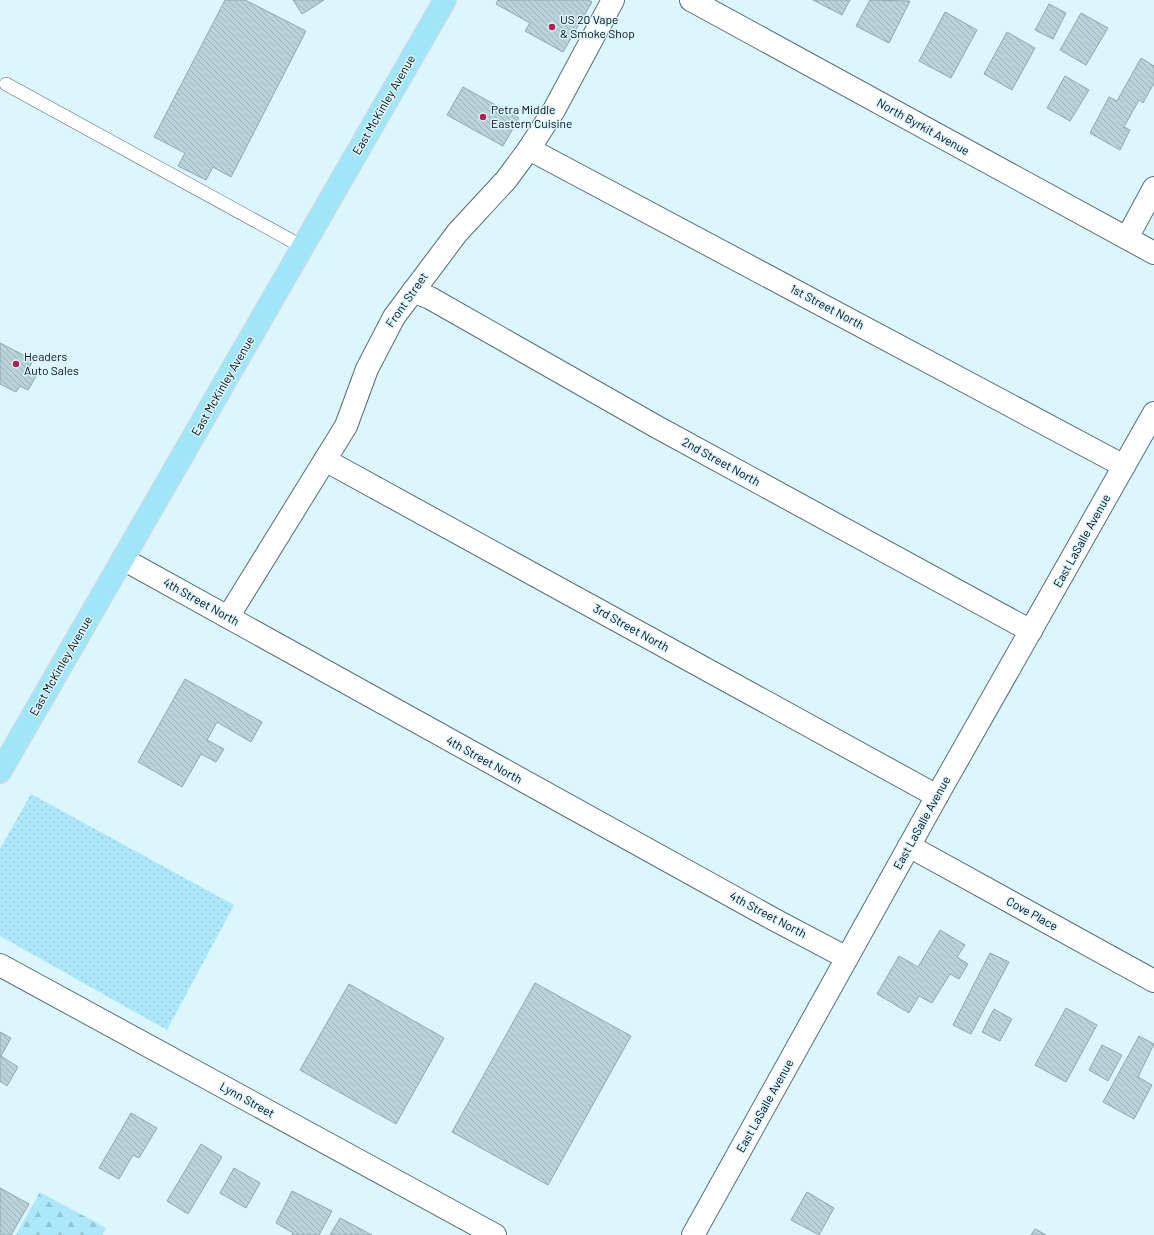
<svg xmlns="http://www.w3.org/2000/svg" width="1154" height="1235" viewBox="0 0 1154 1235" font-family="Barlow,sans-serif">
	<defs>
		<pattern id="grass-dots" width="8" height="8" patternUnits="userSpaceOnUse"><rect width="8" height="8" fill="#ade8fa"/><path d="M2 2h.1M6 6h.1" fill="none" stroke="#93c6d5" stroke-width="1.8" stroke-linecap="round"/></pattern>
		<pattern id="forest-firs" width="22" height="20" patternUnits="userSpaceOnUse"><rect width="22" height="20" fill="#ade8fa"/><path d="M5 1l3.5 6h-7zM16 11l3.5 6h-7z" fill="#93c6d5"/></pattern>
		<pattern id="building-back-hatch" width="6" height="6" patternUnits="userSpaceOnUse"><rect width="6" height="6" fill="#bad3db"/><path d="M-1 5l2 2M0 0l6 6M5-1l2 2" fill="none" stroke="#9eb4bb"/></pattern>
	</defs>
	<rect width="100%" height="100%" fill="#dcf6fe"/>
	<!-- grass -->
	<polygon fill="url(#grass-dots)" points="31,794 234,905 167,1030 0,936 0,849"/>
	<!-- forest -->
	<polygon fill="url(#forest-firs)" points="40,1192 106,1228 102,1235 16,1235"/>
	<!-- building -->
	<g fill="url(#building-back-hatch)" stroke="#90a8b0">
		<polygon points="225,0 245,0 306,31 231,177 213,167 206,180 178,166 185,153 154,137"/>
		<polygon points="293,0 324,0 302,14"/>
		<polygon points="498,0 589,0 592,2 563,52 525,31 530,23 496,4"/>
		<polygon points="813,0 850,0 842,15"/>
		<polygon points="870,0 910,1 889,43 856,26"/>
		<polygon points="1049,4 1066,13 1053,39 1035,30"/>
		<polygon points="945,12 977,30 951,78 919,61"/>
		<polygon points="1081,13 1108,28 1086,65 1060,50"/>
		<polygon points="1007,32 1035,48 1012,90 984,74"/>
		<polygon points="1141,58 1154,66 1154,83 1143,103 1139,100 1124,127 1130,130 1120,150 1090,133 1109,97 1117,101"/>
		<polygon points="1065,76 1089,90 1070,121 1047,108"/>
		<polygon points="463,87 519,118 503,146 447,115"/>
		<polygon points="0,343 33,360 29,368 38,373 28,390 20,386 16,392 0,384"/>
		<polygon points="185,679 262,722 251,742 217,722 207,740 224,749 216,762 201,754 182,787 138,762"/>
		<polygon points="940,930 965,945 957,957 968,964 959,979 950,974 932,1003 919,996 909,1013 877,994 899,956 918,967"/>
		<polygon points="990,953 1009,962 971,1034 953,1025"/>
		<polygon points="535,983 631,1036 548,1185 452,1132"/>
		<polygon points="349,984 444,1038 396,1124 300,1070"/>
		<polygon points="1066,1008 1097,1025 1066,1082 1035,1065"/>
		<polygon points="994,1009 1012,1019 1000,1041 982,1032"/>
		<polygon points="0,1032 11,1038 1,1056 18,1067 7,1086 0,1081"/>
		<polygon points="1139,1036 1154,1044 1138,1077 1152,1085 1134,1119 1103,1102"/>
		<polygon points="1102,1045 1122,1055 1108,1081 1089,1070"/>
		<polygon points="131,1113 157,1128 139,1158 133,1155 119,1179 99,1168"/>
		<polygon points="201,1144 222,1157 188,1214 167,1201"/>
		<polygon points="234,1168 260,1183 246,1208 220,1193"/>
		<polygon points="0,1188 29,1204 11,1235 0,1235"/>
		<polygon points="292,1191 332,1211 319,1235 292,1235 293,1233 276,1223"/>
		<polygon points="807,1192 834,1208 819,1235 791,1220"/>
		<polygon points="340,1218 372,1235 330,1235"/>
		<polygon points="1035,1229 1046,1235 1031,1235"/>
	</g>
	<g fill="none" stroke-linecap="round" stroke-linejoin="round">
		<defs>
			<polyline id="service" points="6,84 303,247"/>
			<g id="minor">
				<polyline points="529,149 1124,466"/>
				<polyline points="1127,238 1154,188"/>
				<polyline points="413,291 430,298 657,427 1031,631"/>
				<polyline points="325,460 937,796"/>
				<polyline points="123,559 775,920 847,958"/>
				<polyline points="228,617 346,426 367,369 394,317 457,233 506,180 529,149 554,110 613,0"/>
				<polyline points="909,846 1154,981"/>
				<polyline points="0,965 495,1235"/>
				<polyline points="693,1235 937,796 1154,413"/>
			</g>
			<polyline id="tertiary" points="691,0 1154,253"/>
			<polyline id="primary" points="0,772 445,0"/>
		</defs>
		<!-- service casing -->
		<use href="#service" stroke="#576e75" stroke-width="14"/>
		<!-- minor casing -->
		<use href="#minor" stroke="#576e75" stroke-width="24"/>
		<!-- tertiary casing -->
		<use href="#tertiary" stroke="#576e75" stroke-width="24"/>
		<!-- primary casing -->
		<use href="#primary" stroke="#d7d8d9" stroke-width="24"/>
		<!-- service -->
		<use href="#service" stroke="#fff" stroke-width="13"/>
		<!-- minor -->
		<use href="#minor" stroke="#fff" stroke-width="22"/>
		<!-- tertiary -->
		<use href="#tertiary" stroke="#fff" stroke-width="22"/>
		<!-- primary -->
		<use href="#primary" stroke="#a1e6f8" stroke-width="22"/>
	</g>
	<!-- markers -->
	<g fill="#b22150" stroke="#dcf6fe" stroke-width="1.5">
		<circle cx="552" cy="27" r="4"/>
		<circle cx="483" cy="117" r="4"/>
		<circle cx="16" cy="364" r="4"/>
	</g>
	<g text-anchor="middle" stroke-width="3" stroke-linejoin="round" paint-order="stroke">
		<!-- poi labels -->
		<g font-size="12" fill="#050d0f" stroke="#dcf6fe" text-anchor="start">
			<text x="560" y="24">US 20 Vape<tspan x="560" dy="14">&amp; Smoke Shop</tspan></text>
			<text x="491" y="114">Petra Middle<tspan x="491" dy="14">Eastern Cuisine</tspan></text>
			<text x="24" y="361">Headers<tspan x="24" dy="14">Auto Sales</tspan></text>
		</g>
		<!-- street labels -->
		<g font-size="12" fill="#050d0f" stroke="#dcf6fe">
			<text transform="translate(384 105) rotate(-60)" y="4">East McKinley Avenue</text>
			<text transform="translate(923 127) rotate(29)" y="4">North Byrkit Avenue</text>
			<text transform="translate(407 300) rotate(-55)" y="4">Front Street</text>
			<text transform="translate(827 307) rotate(28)" y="4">1st Street North</text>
			<text transform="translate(223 386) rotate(-60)" y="4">East McKinley Avenue</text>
			<text transform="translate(721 462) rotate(29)" y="4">2nd Street North</text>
			<text transform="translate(1082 541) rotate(-61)" y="4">East LaSalle Avenue</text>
			<text transform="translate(201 602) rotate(29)" y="4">4th Street North</text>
			<text transform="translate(631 628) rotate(29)" y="4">3rd Street North</text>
			<text transform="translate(61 666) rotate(-60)" y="4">East McKinley Avenue</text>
			<text transform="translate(484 760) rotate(29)" y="4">4th Street North</text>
			<text transform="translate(922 823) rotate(-61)" y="4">East LaSalle Avenue</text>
			<text transform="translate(1032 914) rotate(29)" y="4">Cove Place</text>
			<text transform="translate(768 915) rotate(28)" y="4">4th Street North</text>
			<text transform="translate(247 1100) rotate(29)" y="4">Lynn Street</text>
			<text transform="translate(765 1106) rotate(-61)" y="4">East LaSalle Avenue</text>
		</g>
	</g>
</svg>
